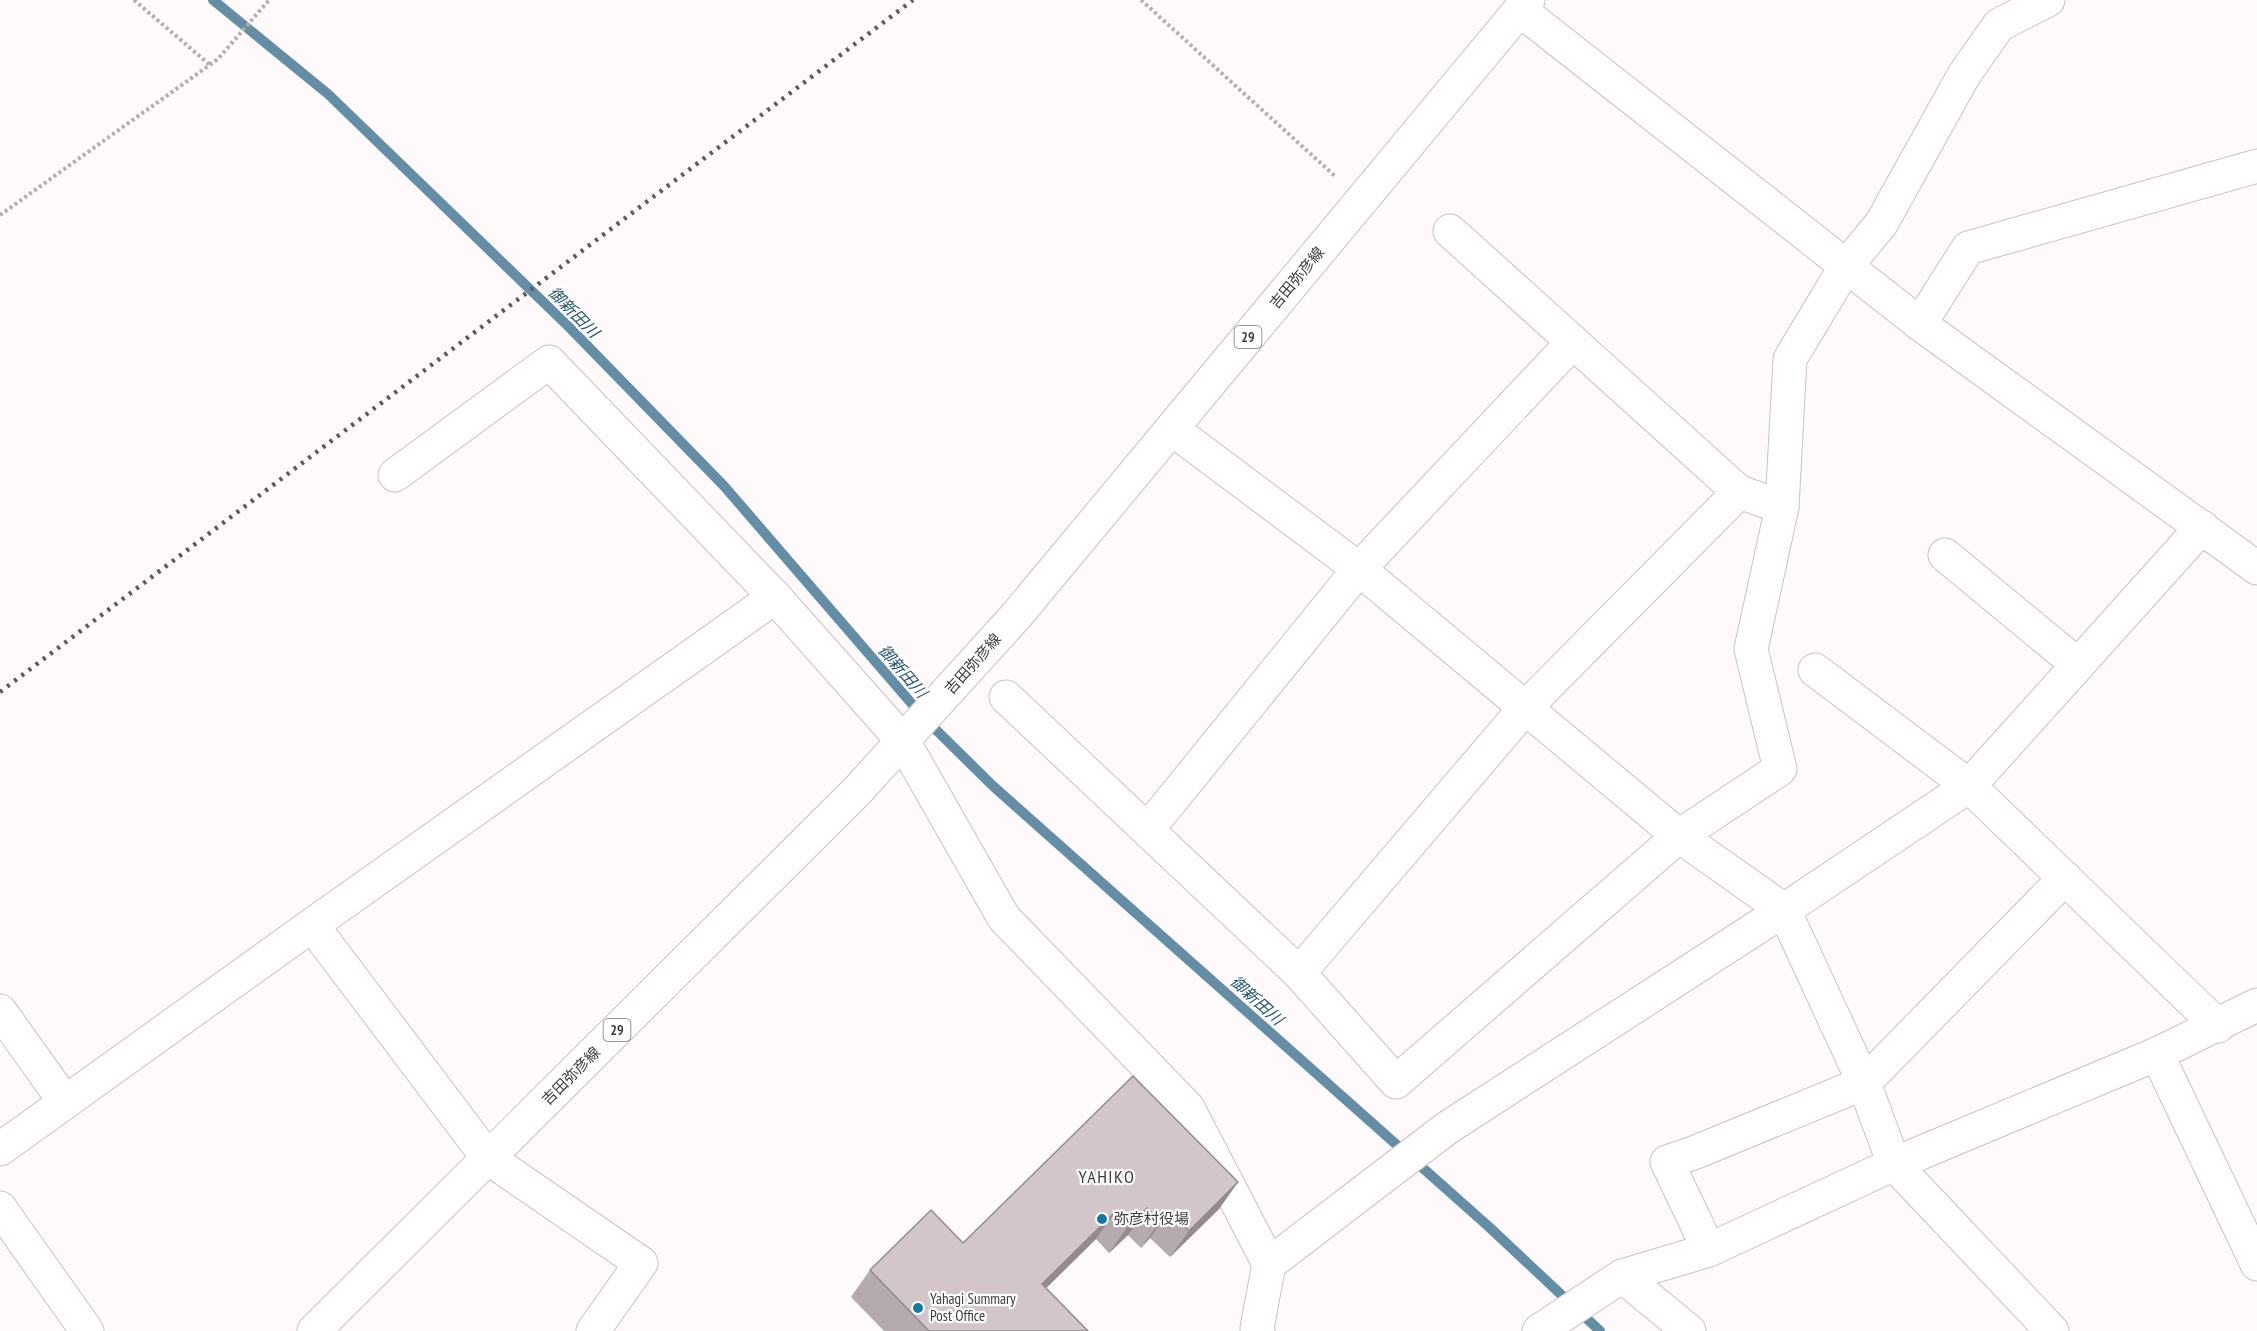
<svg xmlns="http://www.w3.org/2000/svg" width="2257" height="1331" viewBox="0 0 2257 1331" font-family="'PT Sans Narrow','Noto Sans JP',sans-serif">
	<rect width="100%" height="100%" fill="#fef9fb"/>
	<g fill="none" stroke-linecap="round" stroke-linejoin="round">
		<!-- stream -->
		<polyline stroke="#638ea6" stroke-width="10" points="213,0 328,94 569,327 724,486 925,719 993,786 1488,1226 1600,1331"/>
		<defs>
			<g id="minor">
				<polyline points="1520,10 1920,324 2257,568"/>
				<polyline points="1450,231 1739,492 1782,507 1790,359 1846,266 1881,224 1964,75 1999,25 2048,0"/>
				<polyline points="1920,324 1968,248 2257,166"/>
				<polyline points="1172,429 1359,569 1679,836 1784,910 1969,786 2202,527"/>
				<polyline points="395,475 549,362 775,597"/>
				<polyline points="1945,555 2078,665"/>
				<polyline points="1815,670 1969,786 2218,1026"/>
				<polyline points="1006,697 1299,973 1525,708 1739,492"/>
				<polyline points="1148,829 1359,569 1573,342"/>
				<polyline points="312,925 488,1158 641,1263 593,1331"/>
				<polyline points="1299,973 1396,1082 1679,836 1780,769 1751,649 1782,507"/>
				<polyline points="0,1011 65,1102"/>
				<polyline points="2157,1054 2257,1264"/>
				<polyline points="0,1149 312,925 775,597 903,741 1004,918 1188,1108 1269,1264"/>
				<polyline points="0,1208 87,1331"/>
				<polyline points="1709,1250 1667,1162 1696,1152 1864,1083 2065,878"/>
				<polyline points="1622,1276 1689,1331"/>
				<polyline points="1258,1331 1257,1328 1269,1264 1447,1128 1784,910 1864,1083 1894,1164 2052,1331"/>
				<polyline points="1539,1331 1622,1276 1709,1250 1894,1164 2157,1054 2257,1005"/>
			</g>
			<polyline id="major" points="314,1331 858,790 1016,616 1528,0"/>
		</defs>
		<!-- minor casing -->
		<use href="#minor" stroke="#cdc0c4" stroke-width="35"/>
		<!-- major casing -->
		<use href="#major" stroke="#cdc0c4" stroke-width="35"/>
		<!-- path -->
		<g stroke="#b3aeaf" stroke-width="4" stroke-dasharray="3 3" stroke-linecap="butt">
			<polyline points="134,0 210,65"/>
			<polyline points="1141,0 1336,177"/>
			<polyline points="0,215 218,59 269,0"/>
		</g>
		<!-- minor -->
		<use href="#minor" stroke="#fff" stroke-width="33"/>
		<!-- major -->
		<use href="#major" stroke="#fff" stroke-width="33"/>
		<!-- rail -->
		<polyline stroke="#5e595a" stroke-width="4.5" stroke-dasharray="3 6" stroke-linecap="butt" points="0,692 913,0"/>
	</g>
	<!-- wall -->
	<polygon fill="#b5aaae" points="1238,1182 1219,1209 1170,1257 1150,1238 1141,1248 1128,1235 1109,1253 1096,1239 1046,1288 1088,1331 884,1331 851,1297 870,1270 963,1243"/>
	<!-- shaded-wall -->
	<g fill="#938b8d">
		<polygon points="1238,1182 1219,1209 1170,1257 1189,1231"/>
		<polygon points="1147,1208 1128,1235 1109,1253 1128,1226"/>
		<polygon points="1169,1211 1150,1238 1141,1248 1160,1221"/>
		<polygon points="1115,1212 1096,1239 1023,1311 1042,1284"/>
	</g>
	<!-- building -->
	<polygon fill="#d2c6ca" stroke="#938b8d" stroke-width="1.5" points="1133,1076 1238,1182 1189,1231 1169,1211 1160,1221 1147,1208 1128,1226 1115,1212 1042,1284 1088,1331 929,1331 870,1270 931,1210 963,1243"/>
	<!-- markers -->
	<g fill="#117ba5" stroke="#fff" stroke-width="2">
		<circle cx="1102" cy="1219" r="6"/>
		<circle cx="918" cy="1308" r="6"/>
	</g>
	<g text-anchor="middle" stroke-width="4.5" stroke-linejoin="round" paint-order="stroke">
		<!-- shield labels -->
		<g fill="#fff" stroke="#797576" stroke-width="1.5">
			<rect x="1234.5" y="326" width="27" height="22" rx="4.5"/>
			<rect x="603.5" y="1019" width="27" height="22" rx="4.5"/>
		</g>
		<g font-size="14" font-weight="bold" fill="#3f3a3b">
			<text x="1248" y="342">29</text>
			<text x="617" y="1035">29</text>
		</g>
		<!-- street labels -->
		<g font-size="15" fill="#3f3a3b" stroke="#fff">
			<text transform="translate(1297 278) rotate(-50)" y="5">吉田弥彦線</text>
			<text transform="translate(973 664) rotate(-48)" y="5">吉田弥彦線</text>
			<text transform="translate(571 1076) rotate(-45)" y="5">吉田弥彦線</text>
		</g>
		<!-- poi labels -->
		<g font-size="15" fill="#3f3a3b" stroke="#fff" text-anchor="start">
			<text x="1114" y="1224">弥彦村役場</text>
			<text x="930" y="1304">Yahagi Summary<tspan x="930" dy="17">Post Office</tspan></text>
		</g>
		<!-- water labels -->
		<g font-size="16" font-style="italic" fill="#21536c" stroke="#fff">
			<text transform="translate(574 312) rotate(45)" y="6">御新田川</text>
			<text transform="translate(903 671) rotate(49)" y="6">御新田川</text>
			<text transform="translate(1257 1000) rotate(42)" y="6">御新田川</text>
		</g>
		<!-- quarter labels -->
		<g font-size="18" letter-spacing="1.5" fill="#3f3a3b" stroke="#fff">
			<text x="1107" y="1183">YAHIKO</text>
		</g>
	</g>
</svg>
